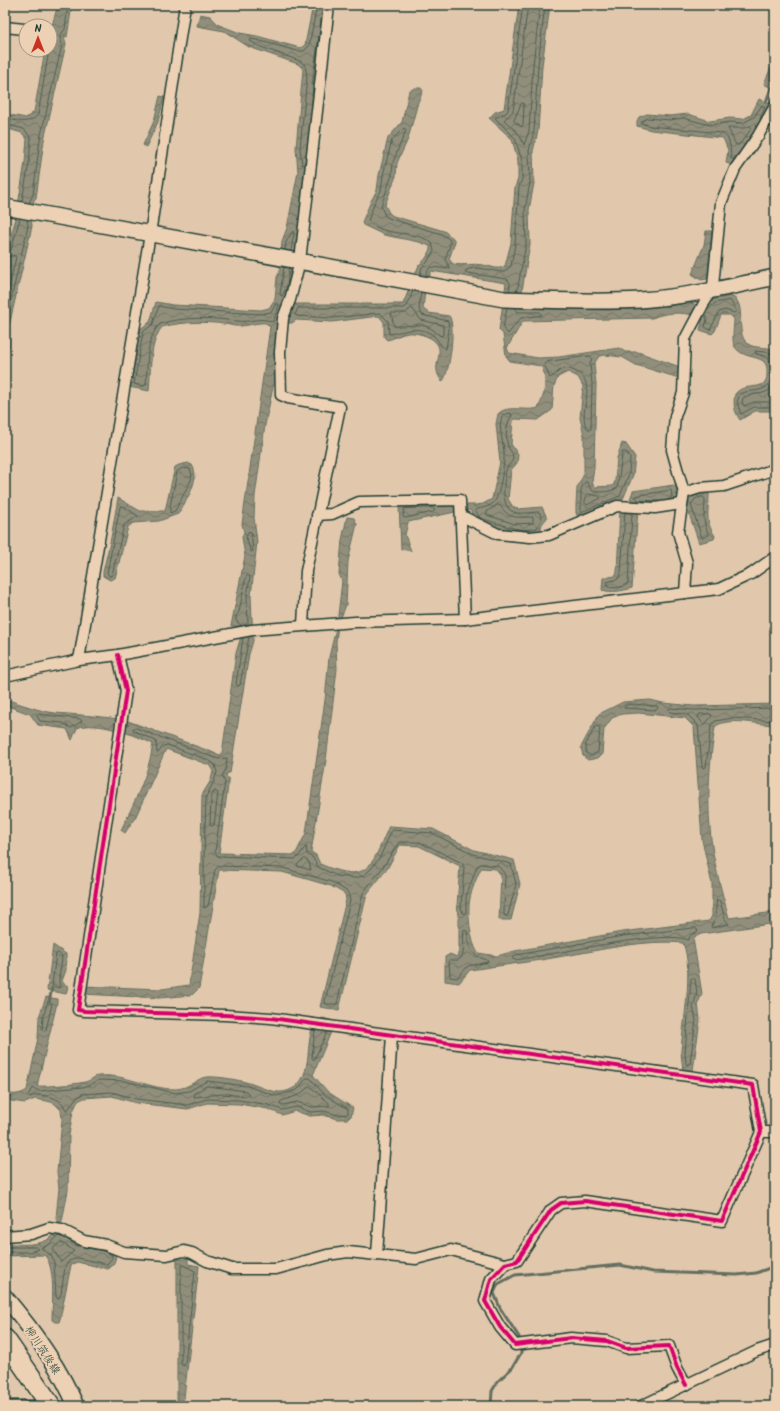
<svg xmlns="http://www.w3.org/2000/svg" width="780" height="1411" viewBox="0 0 780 1411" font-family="Kalam,'Klee One',sans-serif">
	<defs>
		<pattern id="water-waves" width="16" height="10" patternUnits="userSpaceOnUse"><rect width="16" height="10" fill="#918f7b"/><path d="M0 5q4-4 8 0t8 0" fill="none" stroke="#767666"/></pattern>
	</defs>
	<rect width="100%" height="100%" fill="#e1c8ac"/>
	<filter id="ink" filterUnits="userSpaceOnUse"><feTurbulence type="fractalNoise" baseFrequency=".025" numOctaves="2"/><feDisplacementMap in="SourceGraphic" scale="8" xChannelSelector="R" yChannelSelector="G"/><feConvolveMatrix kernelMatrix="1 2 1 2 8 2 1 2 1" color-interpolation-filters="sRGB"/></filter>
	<g filter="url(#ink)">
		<!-- water -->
		<g fill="url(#water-waves)" stroke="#636e5f">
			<polygon points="58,5 72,5 67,37 64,36 66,44 44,140 36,198 34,200 31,217 32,226 9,326 9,345 5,365 5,256 16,218 25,162 27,139 22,133 5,128 5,114 26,118 34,112 45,50 50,50 50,32"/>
			<path d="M313,5H327L292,281L282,309L290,314L295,304H403L419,265C424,261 431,254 430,246L419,242L384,235L363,225L362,222L371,201L377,190L379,175L388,138L402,122L409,91L415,88H421L423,91L418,102L408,139L397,163L396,176L385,205L389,213L393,216L444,231L453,238L455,242L449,259L453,264C463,266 473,263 483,265C491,266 498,271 505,266L511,243L515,187L518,179V161L512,139L489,118L495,112L504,109L519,5H550L542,66L538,131L533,151L534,183L529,210L530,244L519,308L608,310L643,308L685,302L707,307L712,300L731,296C749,304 733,332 748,344C755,349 767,346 775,350V411H755L740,420C734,411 733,404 735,394C743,383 759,390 765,382C767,379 767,376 767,373C769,352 745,362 735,347C731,341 734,327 734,319L730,315H721L715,331L712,334L700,330L703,318C687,312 669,311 652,318L523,321L507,348L509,353L538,358L559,357L619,348L625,352H638L680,367L679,378L636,365L622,357L605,355L599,356L594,364L596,384L594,468L592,482L594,487L613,486L615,481L617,458L622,443L626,444L635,457L633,475L623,499L579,519L576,513V505L577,488L584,474V435L580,418L583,386L578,377L568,372L558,377L554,386L552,410L538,420L515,419L513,421L511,444L518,455L517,463L511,470L508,499L513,507L518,509L542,507L547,518L542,524L540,532L514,533L477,522L470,510L460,511L408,522L405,535L411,551L401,549L399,505H475L483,504L492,499L500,462L496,424L498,414C507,404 526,412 538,408C545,396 548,378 541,366L510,361L506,356L503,334L499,330L506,283L431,271L425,290L423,309L429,313L449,316C456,323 450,375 442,382C433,368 438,366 439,352C441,338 418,332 408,333C400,334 394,339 387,340L384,337V322L379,316L332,322L296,320L292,323H286L277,330L276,373L265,425L255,496L254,518L257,542L251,596L253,641L249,654L230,773H227L226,777L229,778L219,853L295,855L306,833L325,700L329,657L337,624L342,581L339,574L342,540L347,517L354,518L357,524L348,561L346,605L338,625L336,642L337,669L326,760L311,852L316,855L320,864C369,885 371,867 389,826L433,829L474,850L514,860L520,884L511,920H499L501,875L496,869L481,868C477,877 472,888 470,898C467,911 470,942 478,953L497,956L515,951L622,932L709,921L712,916V884L702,840L694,727L685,718L639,713L622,714L612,718L604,729L602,754L598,758L588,760L583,756L581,747L599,714L623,702L650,700L663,703L694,706L775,704V725C761,725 726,716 715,727C710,758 707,796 710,828C712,858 721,889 729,918L775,912V920L770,921V924L701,934L693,938L702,994L698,1003L700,1020L693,1070L689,1076L682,1075C684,1067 681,1059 681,1051C683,1021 694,970 683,943C645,939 602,950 564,956C533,962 501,965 470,970L459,983L445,981V957L450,954L457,957L459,950V915L457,906L460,866L419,846L400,845L387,869L367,894L339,1010L320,1007L346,900L345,894L331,886L282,872L219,870L199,988L192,995L159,998L82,994L83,986L162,989L189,985L200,913L202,795L211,780L213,771L209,765L166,749L136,816L125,833L121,830C134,803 149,774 153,744C135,735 96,720 77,728L72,740L67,729L38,725L30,714L5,705V699C21,704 39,711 55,713C79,715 104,716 128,721L220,755L222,754L236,653L240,640L238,626H231L245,556L242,537L244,532L242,524L270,327L266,323C256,322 246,327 235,326C213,321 185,321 162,327C149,344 151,371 149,391L129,387L140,329L150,322L156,302L173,305L261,310L269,308L275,299L277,277L280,271L282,241L287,228L298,172L296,148L303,69L298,64L249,47L224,31L197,26L200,14L210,16L219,25L240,33L257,36L300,48L305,45Z"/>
			<polygon points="775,58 775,90 764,84"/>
			<polygon points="160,96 164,97 158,122 146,147 143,145 154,121"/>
			<polygon points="759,99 770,104 770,106 735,166 726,163 728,150 723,138 651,130 637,126 637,121 639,117 647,114 670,116 688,114 710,121 730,118 743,119 751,115"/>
			<polygon points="706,231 712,231 707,279 701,280 692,274 704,245"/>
			<path d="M188,463L192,465C201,479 186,501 178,514L159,521L133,523L128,527L115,578L110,580L103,576V572L111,538L118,498L140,511H165L175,467L179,465Z"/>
			<path d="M674,485L677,487C676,491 677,497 675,500C669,508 638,504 630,499L633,491Z"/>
			<path d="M704,492L709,494C709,513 704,519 715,536L714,539L699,543L686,505C689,496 695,494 704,492Z"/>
			<path d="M620,508L638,509L632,588C622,591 612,593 602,590L603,578L615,576L617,572Z"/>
			<polygon points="53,945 66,954 66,970 62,981 64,984 68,986 66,994 47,990"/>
			<path d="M46,997L57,999V1003L37,1086C42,1087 82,1084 88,1081C92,1080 94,1076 98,1076C126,1073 150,1090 176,1089C191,1088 198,1077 207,1077C217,1076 239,1080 249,1083C265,1088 279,1098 295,1087C317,1071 300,1024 323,1018L333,1021L331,1032L313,1075L328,1092L353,1108L351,1116L348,1119H337L323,1115L310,1116L295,1111L282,1115L268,1109L239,1104L207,1103L188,1109L136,1103L112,1096L84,1098L78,1101L73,1111L69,1135L68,1190L62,1222L57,1224L56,1218L59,1188L57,1172L62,1120L61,1110L54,1103L47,1101L35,1099L25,1103L5,1100V1093C13,1095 20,1095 27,1090L38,1038L39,1017Z"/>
			<path d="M56,1232L115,1252C117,1258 114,1266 108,1269L77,1262L71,1265L60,1319L59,1322H55L52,1320C52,1304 56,1265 44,1255L5,1256V1243C21,1245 47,1247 56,1232Z"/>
			<polygon points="177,1259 188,1259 188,1264 199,1266 183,1406 177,1406"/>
		</g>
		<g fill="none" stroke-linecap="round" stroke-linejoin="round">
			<!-- shore -->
			<g stroke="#4d5e50" stroke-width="1">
				<polyline points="528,5 513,111 504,120 519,134 524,145 529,131 533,65 540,5"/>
				<polygon points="522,103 524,104 523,125 521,127 514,121"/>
				<polyline points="312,105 313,77 323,8"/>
				<path d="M5,118C18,121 28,125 38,115L49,50"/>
				<polyline points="5,124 24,129 31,138 29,163 22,201"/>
				<polygon points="750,126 752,128 739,145 736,145 728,128 744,128"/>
				<path d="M740,152L734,159H731C730,150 732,137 721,133L651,126L643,124L641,122L647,118L670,120L683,118L710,125L730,122L743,123L754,117L762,105L765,107L760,119"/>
				<polyline points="306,155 305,163 302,165 300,148 307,77 305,65 300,61 261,47 250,41 251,39 257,40 297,51 304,51 309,46 317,5"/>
				<polyline points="29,203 33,195 40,139 62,45 60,36 65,29 68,5"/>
				<polyline points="285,250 286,242 293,231 294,233 291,251"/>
				<polyline points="5,253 11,250 20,218"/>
				<polyline points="5,258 14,255 16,257 5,305"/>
				<polyline points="284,267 280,294 282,296 287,286 289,268"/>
				<path d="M420,275L422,267L426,264L434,251L432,243C415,229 384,238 368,221L375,201L381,191L383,175L392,140L404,128L406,130L393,162L392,175L381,206L385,216L391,219L442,234L450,240V245L445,259L450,269L431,267L428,270L425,276"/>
				<path d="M413,291L407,306L404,308H298L295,315L297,316L332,318L380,313L388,321L389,334C404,332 420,324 434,336C438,340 442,348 446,349L449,329L448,321L422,315L419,309L421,292"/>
				<path d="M509,291L510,283L507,279L467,273L465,271C474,264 493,272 504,272L511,266L515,244L519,187L522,179V161L515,138L495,118L506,113L508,110L523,5"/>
				<polyline points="517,291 526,244 525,210 530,182 529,151 534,131 538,65 545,5"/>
				<path d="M276,304L279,305L273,322C260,316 250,323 237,321C213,318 183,316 160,324C145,339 148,365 146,385L144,386L134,384L143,332L153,324L159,306L173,309L261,314L271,312Z"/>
				<path d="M412,308L421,320L443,325V335L440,336C424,319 413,327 394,326L391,313H405Z"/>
				<polyline points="507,308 503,328 508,334 521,318 542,315 540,312 518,312 515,308"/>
				<polyline points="705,315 707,319 705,327 710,330 719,312 725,310 734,313 736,311 730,300 715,303 707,311"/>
				<polyline points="5,335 5,325 28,226 27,220"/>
				<path d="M775,353L755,351L756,354C759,355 765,355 768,358C774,365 773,383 765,388C757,392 748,390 740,394L737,402L741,414L754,407H775"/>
				<path d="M590,356L592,358L590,364L592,384L591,429L589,430C574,416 601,383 575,371C570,369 568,368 563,369C557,371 555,376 550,378L544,364L546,362Z"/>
				<path d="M775,383C767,398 756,391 743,398L742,402L744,406L754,402H775"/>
				<path d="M623,452H626L630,458L629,474L620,496L581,512V489L585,482H587C589,485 590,489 593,491C599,493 612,492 617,488Z"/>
				<polygon points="183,468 190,469 192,475 191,480 175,511 170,513 170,507 177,472"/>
				<polygon points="587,494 599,496 601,498 587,505 585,503"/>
				<path d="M703,497L705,499C705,514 701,519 709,535L702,538L691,505L695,499Z"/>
				<polyline points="659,501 638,500 635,496 671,490 672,497 668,500"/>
				<path d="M498,505L501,506C508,520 519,517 533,517V523L515,524L487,515V512Z"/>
				<polygon points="123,506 138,516 124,525 112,575 110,576 107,573 120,507"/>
				<polygon points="433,508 435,510 433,512 405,518 403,517 404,509"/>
				<polyline points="625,512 621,573 618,579 607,582 608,587 618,588 628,584 632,513"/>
				<path d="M480,518L475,510C482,507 490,508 495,501C500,494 505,461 504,452C503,439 497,426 503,415L511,413L512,416C506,422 505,437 508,446C509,450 513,452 513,457C513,463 508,464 506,470C504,483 499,510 517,513C524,514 532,512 539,512L542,518L537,528C518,533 498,523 480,518"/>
				<polygon points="251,532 253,551 251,552 246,537 248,532"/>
				<polyline points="242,626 236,621 236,616 239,612 246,577 248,575 250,577 247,596 248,625"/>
				<polyline points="243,638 236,684 238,686 240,685 249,637"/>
				<polygon points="631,704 657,706 658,708 656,710 624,708 625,706"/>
				<polyline points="775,708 694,710 670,708 668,710 670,712 687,714 698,725 702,766 703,768 706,767 711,726 715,721 733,718 775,721"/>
				<polygon points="38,714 80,719 82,721 71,728 63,723 40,721 37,716"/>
				<polygon points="700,714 710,714 712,716 704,725 698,717"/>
				<polygon points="596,726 600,727 598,752 592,756 586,753 586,744"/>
				<polygon points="136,728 218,759 227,758 226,769 222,776 225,782 215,852 218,856 295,859 298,857 306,846 307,854 313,858 318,867 337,876 355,878 363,876 371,869 380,857 392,830 432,833 473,854 511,864 516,884 508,915 505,916 504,914 505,874 498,866 481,864 477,866 466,897 466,912 463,914 461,907 464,867 462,863 420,842 399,842 383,867 363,893 337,1004 326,1004 325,1001 350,901 348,892 332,882 283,868 219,866 215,870 208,906 204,908 204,859 206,797 214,781 217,772 215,765 210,761 168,745 163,746 159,752 157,753 156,741 134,731 133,729"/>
				<polygon points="215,791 218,793 214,825 211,826 210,824 211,798"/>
				<polygon points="305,859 309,862 311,870 297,866 298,864"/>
				<polygon points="717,900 720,901 725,919 729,924 712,928 711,926 715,920"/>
				<path d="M696,928L698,931L691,935L688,940C664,929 548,956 514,960L512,958L516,955L623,936Z"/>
				<path d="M464,930L467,931C470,948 468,954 487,960L488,962L468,966L457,978L450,977L449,960C452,959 454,961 458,960C467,957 462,937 464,930Z"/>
				<path d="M58,953L62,956C62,966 57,979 60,987L58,988L52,985L56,954Z"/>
				<polygon points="693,978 695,979 697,993 693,1007 696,1020 690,1063 687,1065 686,1063 685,1053 691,979"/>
				<polygon points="48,1002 52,1004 46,1030 44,1031 42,1029 43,1018"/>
				<polyline points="315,1030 312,1058 314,1060 327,1032"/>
				<path d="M307,1078H310L325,1095L348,1109V1114L338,1115L324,1111L311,1112L296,1107L282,1110L269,1105L239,1100L207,1099L187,1105L137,1099L111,1092L83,1094L75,1099L67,1111C65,1109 64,1105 62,1103C55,1096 38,1093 30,1097L28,1095L33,1088L39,1091L49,1090L83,1087L90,1085L99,1080L125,1081L175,1093L189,1091L207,1081L247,1086L276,1096L297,1090Z"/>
				<polygon points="207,1086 246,1091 249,1094 247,1096 222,1094 194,1097 194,1094"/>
				<polygon points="310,1086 329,1103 329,1106 312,1107 297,1102 283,1105 280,1103 281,1101 299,1095"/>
				<path d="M65,1238L58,1236L50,1244L41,1248L51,1255L54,1262L56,1297L58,1299L61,1294L65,1267L69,1261L77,1258L107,1264L112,1258V1255C98,1246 80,1251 68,1240"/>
				<polygon points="61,1242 74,1251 61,1262 53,1249"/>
				<polyline points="5,1247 37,1247 39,1249 29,1252 5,1252"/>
				<polygon points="183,1265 195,1271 185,1364 183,1366 181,1364 181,1267"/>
			</g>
			<!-- stream -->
			<g stroke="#636e5f" stroke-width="3">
				<polyline points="766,102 771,88"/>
				<polyline points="49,1002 52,988"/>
				<polyline points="491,1406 492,1391 498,1381 512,1368 521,1353 519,1337 500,1308 494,1293 498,1284 515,1275 620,1265 653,1272 737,1275 756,1273 775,1266"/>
			</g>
			<defs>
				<g id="street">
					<polyline points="5,27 24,29"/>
					<polyline points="684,493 700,488 724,486 775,469"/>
					<polyline points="317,515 332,514 359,502 460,500 465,619"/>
					<polyline points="462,516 498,534 530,537 549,535 617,506 655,508 681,504"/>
					<polyline points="685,593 687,563 678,532 684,493 672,450 675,416 683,393 685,339 713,286 721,203 735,169 758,136 775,106"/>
					<polyline points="303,625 306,571 340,407 288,398 281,395 280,352 283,318 290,300 300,261 329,5"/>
					<polyline points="118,655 126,691 78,1010 85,1011 225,1015 271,1018 753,1085 761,1132 722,1221 585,1201 561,1203 551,1210 517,1261 505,1264 491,1279 485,1301 500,1327 515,1345 571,1338 607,1341 626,1348 669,1346 677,1368 686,1385"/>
					<polyline points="79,660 150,234 185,5"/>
					<polyline points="5,676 79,660 118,655 252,630 355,622 465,619 719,589 751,574 775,557"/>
					<polyline points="761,1132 775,1132"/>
					<polyline points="5,1236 31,1234 49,1228 62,1230 84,1241 106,1245 124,1252 167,1255 184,1251 192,1253 207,1261 232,1269 276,1269 327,1255 348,1252 416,1259 451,1250 505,1264"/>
					<polyline points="377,1255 392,1035"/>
					<polyline points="5,1406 34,1406"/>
					<polyline points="641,1406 757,1351 775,1345"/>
				</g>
				<g id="secondary">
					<path d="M5,207L504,299C549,300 595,303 640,300C686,297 730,287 775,277"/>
					<path d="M5,1297C32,1329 60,1368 76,1406"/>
				</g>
				<polyline id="highway" points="5,1339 51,1406"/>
			</defs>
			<!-- street casing -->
			<use href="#street" stroke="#1f3d34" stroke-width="13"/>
			<!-- secondary casing -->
			<use href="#secondary" stroke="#1f3d34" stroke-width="18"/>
			<!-- highway casing -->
			<use href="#highway" stroke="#1f3d34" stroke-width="22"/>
			<!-- street -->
			<use href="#street" stroke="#edd1b4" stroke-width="10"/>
			<!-- secondary -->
			<use href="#secondary" stroke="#edd1b4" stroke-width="15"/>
			<!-- highway -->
			<use href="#highway" stroke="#edd1b4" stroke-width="19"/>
			<defs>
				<polyline id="cycleway" points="118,655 126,691 78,1010 85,1011 225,1015 271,1018 753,1085 761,1132 722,1221 585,1201 561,1203 551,1210 517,1261 505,1264 491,1279 485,1301 500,1327 515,1345 571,1338 607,1341 626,1348 669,1346 677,1368 686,1385"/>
			</defs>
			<!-- cycleway casing -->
			<use href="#cycleway" stroke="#edd1b4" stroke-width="6"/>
			<!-- cycleway -->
			<use href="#cycleway" stroke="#d6006c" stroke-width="4"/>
		</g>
	</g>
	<g text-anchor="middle" stroke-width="4" stroke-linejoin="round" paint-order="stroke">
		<!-- street labels -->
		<g font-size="11" fill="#1f3d34" stroke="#edd1b4">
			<text transform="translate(43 1350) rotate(57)" y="4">柳川筑後線</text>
		</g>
	</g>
	<!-- margin -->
	<rect width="780" height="1411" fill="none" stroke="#edd1b4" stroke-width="20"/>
	<rect x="10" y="10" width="760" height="1391" fill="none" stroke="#1f3d34" stroke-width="1.5" filter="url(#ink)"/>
	<!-- north arrow -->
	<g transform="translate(38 38)"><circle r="19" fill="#edd1b4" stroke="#9b9681"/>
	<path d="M0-3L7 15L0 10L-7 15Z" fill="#c8321e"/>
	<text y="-6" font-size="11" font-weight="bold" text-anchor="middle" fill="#1f3d34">N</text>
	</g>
</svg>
